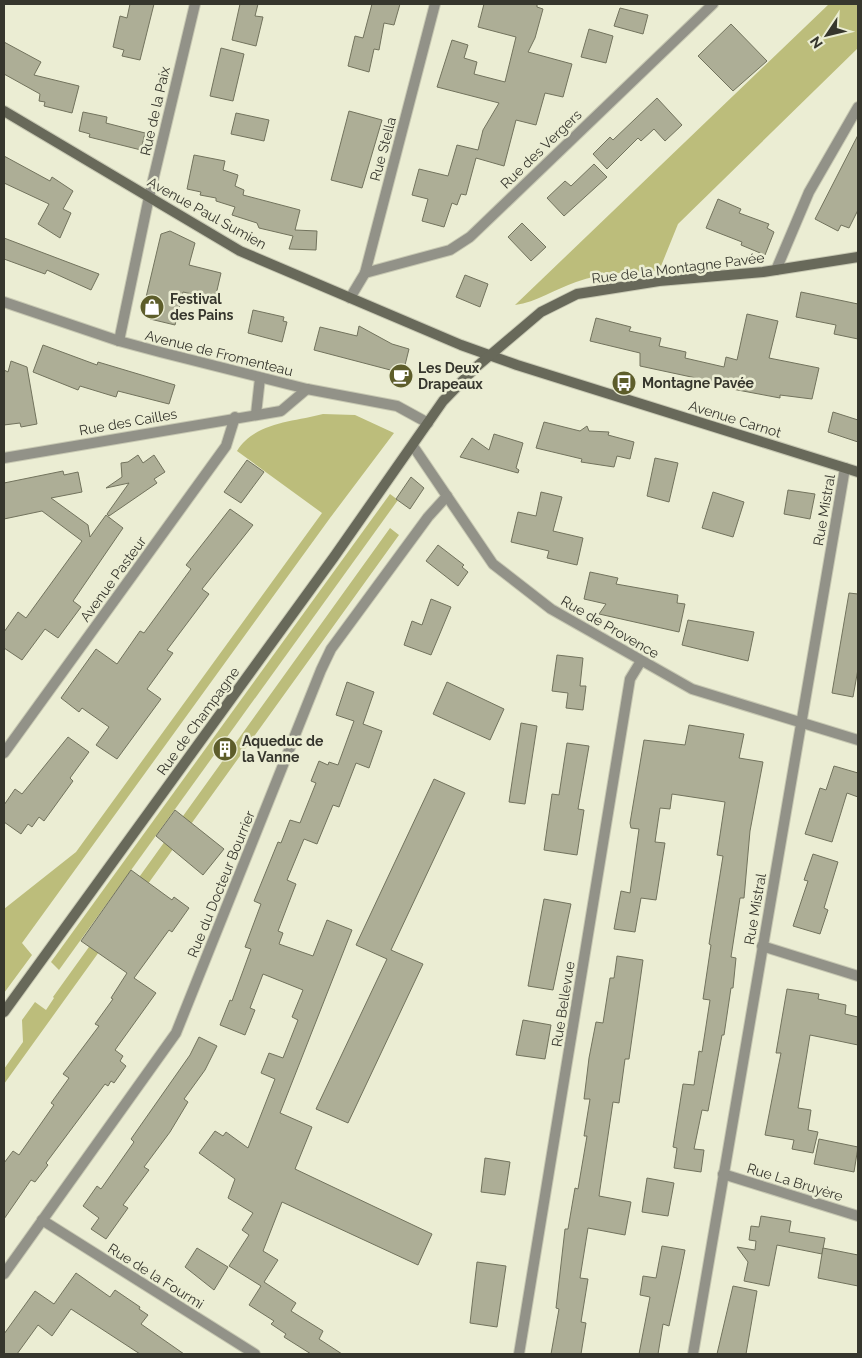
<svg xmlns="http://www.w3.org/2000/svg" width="862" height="1358" viewBox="0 0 862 1358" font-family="Raleway,sans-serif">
	<rect width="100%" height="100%" fill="#ebedd3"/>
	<!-- green -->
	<g fill="#bcbd7b">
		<path d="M829,4H858V48L678,224L659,271C630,272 603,272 576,282C555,289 537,302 515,305Z"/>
		<path d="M323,414L355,415L394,433L330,518L22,943L32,955L4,993V909L76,852L322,513L237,451C255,422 293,422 323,414Z"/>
		<polygon points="390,494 398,500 59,970 51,962"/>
		<polygon points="390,528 399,535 4,1084 4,1069 23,1042 22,1020 35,1002 46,1010 54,998 53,997"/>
	</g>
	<!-- building -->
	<g fill="#adae96" stroke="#72735d">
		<polygon points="130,4 154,4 140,60 122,56 124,50 113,47 120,16 127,18"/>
		<polygon points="240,4 258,4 255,16 263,17 256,46 232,40"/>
		<polygon points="372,4 400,4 394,25 384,23 379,50 374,49 369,72 348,66 355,36 363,38"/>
		<polygon points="484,4 537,4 537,7 543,9 535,38 528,52 572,64 563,97 545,93 536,125 516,120 504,166 476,158 466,195 461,194 457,205 452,203 444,227 422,221 428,199 412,195 419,169 448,176 457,145 478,150 483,130 499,103 437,87 452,40 468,45 464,58 477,62 474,74 505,82 516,37 478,27"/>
		<polygon points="620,8 648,15 643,34 614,26"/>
		<polygon points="731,24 767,61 733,91 698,56"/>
		<polygon points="589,29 613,36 606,63 581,57"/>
		<polygon points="4,42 41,62 34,75 79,86 72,113 44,106 45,102 39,101 40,94 4,74"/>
		<polygon points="221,48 244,54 233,101 210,96"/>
		<polygon points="657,98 682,125 665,141 654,129 641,141 638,138 607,169 593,154 610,137 613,140"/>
		<polygon points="349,111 382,120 362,188 331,180"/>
		<polygon points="83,112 107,117 106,123 145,133 141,150 89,137 90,134 79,131"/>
		<polygon points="236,113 269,120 264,141 231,134"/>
		<polygon points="858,135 858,210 849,228 841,225 838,231 815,219"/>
		<polygon points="194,155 225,161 223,170 238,175 235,186 244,190 243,195 300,210 295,230 317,231 316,250 289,249 293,236 259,228 257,223 232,215 235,207 216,201 216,198 200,195 201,192 187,189"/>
		<polygon points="4,156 50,181 52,177 73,191 63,209 71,213 60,238 38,224 49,204 4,183"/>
		<polygon points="594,164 607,177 564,216 547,198 565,181 571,186"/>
		<polygon points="718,199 741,209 739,213 769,224 767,228 774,232 765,255 741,245 742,242 706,228"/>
		<polygon points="522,223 546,247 531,261 508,237"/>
		<polygon points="170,231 195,243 189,265 221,273 215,299 183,292 175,325 150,319 143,310 161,234"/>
		<polygon points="4,238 99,274 91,290 47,270 45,274 4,259"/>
		<polygon points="465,275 488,284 480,307 456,297"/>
		<polygon points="801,292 858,304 858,339 834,334 836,325 796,317"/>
		<polygon points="253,310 284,317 283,321 287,322 282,342 248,333"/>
		<polygon points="747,314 778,321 769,358 819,368 812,399 780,395 780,398 695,382 696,378 640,366 640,353 590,341 596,318 631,327 629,331 661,338 659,346 686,352 685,358 724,367 726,357 737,360"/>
		<polygon points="359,326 392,344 409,349 404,369 398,372 314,350 320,327 357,336"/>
		<polygon points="43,345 97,365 98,362 175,385 169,404 118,391 116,397 80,386 78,390 33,372"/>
		<polygon points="11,361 27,367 37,424 21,427 20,423 4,425 4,370 8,372"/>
		<polygon points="833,412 858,420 858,442 828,432"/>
		<polygon points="544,422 580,431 587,426 589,431 609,432 608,435 634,442 630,459 617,456 614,467 581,462 582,459 536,448"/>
		<polygon points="494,434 523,443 516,468 519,470 518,473 460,457 472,438 489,450"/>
		<polygon points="138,455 143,463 154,455 165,472 154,479 157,483 109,516 107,514 129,483 106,488 122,477 121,463 128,462"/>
		<polygon points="655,458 678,463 669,502 647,496"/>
		<polygon points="247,460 264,472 241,503 224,492"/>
		<polygon points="63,471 64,475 78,472 82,492 51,498 88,525 90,537 106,515 123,528 73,601 81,607 58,638 45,629 22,660 4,648 4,632 18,612 26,618 82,541 42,511 4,519 4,483"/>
		<polygon points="411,477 424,488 410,509 396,499"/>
		<polygon points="788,490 815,494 810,519 784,514"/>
		<polygon points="541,492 562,497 553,531 583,538 577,565 547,558 549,551 511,542 518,512 536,516"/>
		<polygon points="713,492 744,502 733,537 702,528"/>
		<polygon points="230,509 253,525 202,589 209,594 167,650 173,653 147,689 161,699 117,759 96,745 109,727 82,708 79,712 61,698 96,649 117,664 140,631 144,633 191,569 186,565"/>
		<polygon points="438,545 464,565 462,567 468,572 458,586 426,561"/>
		<polygon points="590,572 618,578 616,584 678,595 677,603 685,604 679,632 599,614 606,604 584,599"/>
		<polygon points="849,593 858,594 858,669 853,697 832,693"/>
		<polygon points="431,599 451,607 431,655 404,645 412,621 422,625"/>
		<polygon points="688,620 754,632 748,661 682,645"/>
		<polygon points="557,655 583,658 580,686 586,686 583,710 566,708 568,693 552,691"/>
		<polygon points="347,682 374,692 363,724 382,731 369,768 356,763 339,807 333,805 317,844 304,839 287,880 296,884 278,931 283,933 279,944 313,956 327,920 352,930 280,1113 312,1127 295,1169 432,1234 418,1265 282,1202 263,1251 278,1260 264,1282 296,1303 291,1311 323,1331 319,1339 342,1354 311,1354 284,1337 286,1334 271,1324 274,1321 249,1305 261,1286 229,1266 249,1235 242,1230 253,1213 228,1198 235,1179 199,1153 215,1131 223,1136 226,1132 248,1148 275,1079 261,1073 269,1053 283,1058 298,1020 292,1017 303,990 263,974 250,1008 255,1010 245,1035 220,1025 230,1000 232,1001 251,949 245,947 261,904 254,901 278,842 281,843 290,820 300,823 316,783 311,781 319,761 328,765 329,762 338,765 354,721 336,715"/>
		<polygon points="447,682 504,709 490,740 433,714"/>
		<polygon points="521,723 537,726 525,804 509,802"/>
		<polygon points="689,725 744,734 739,758 763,762 750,831 744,898 740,898 731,957 736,958 733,988 731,988 724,1035 722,1035 708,1111 702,1110 694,1149 704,1150 701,1172 674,1168 677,1148 673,1147 683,1084 694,1085 699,1051 702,1052 710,1000 703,999 711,945 709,944 723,856 717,855 725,802 672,794 670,809 660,808 655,842 665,843 656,900 641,898 635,932 614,929 621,891 630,893 639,829 631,828 630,823 644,740 685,745"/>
		<polygon points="68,737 89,752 70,778 73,781 44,821 39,817 32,827 28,824 21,834 4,822 4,805 15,789 22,794"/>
		<polygon points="567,743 589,746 578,809 584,810 577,855 544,850 552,794 559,795"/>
		<polygon points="834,766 858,773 858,797 847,793 832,842 805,834 820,788 826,790"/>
		<polygon points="434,779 465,793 391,950 423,964 348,1123 316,1109 387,959 356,945"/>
		<polygon points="175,810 224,849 203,875 156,836"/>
		<polygon points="813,854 838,862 824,908 828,910 820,934 793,926 808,881 804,880"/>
		<polygon points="131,870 172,900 174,897 189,908 172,932 169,930 134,978 156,993 115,1050 123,1056 120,1061 126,1066 114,1083 111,1081 108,1086 105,1084 46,1163 48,1165 35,1182 31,1180 4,1219 4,1163 13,1151 19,1155 54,1105 51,1103 69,1078 63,1074 99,1026 95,1024 113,999 111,998 127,973 81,941"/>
		<polygon points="544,899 571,904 553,990 528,986"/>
		<polygon points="617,956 643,960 629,1059 625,1059 619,1103 613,1102 599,1196 631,1202 625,1235 588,1228 580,1278 588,1279 581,1322 586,1323 581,1354 551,1354 559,1309 556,1308 565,1229 568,1229 575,1188 578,1189 587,1136 584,1136 590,1099 584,1099 589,1058 596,1022 603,1023 610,978 614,978"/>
		<polygon points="787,989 819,994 818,999 846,1005 845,1014 858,1017 858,1045 810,1035 798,1108 811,1110 808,1130 818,1132 813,1153 792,1149 794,1140 765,1135 781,1053 776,1053"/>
		<polygon points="523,1020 551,1025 545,1059 516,1055"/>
		<polygon points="199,1037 217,1046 205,1070 184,1099 188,1102 170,1132 144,1167 149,1170 123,1205 128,1208 106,1239 91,1229 99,1218 83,1206 97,1186 101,1189 134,1142 131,1139 190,1055"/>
		<polygon points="819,1139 858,1147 854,1172 814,1164"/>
		<polygon points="485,1158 510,1162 505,1195 481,1192"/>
		<polygon points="647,1178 674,1183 668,1216 642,1212"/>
		<polygon points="761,1216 791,1221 789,1232 825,1238 822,1254 777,1245 769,1286 744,1281 748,1262 737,1247 755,1250 756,1241 749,1240 751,1226 759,1227"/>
		<polygon points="662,1246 685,1250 680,1275 669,1326 663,1324 658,1354 639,1354 650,1297 640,1295 643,1276 656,1278"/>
		<polygon points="197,1248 228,1267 214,1290 185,1267"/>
		<polygon points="823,1248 858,1255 858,1286 818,1278"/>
		<polygon points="477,1262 506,1266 497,1327 470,1323"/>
		<polygon points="76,1273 110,1297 115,1290 140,1307 139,1309 148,1315 141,1324 184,1354 140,1354 71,1309 52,1336 38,1325 17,1354 4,1354 4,1334 35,1291 54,1304"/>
		<polygon points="733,1286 757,1291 746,1354 717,1354"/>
	</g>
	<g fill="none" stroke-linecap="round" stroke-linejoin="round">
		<defs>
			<g id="street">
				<polyline points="776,270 809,192 858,107"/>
				<polyline points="365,273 450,250 470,237 713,4"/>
				<polyline points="350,298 365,273 435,4"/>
				<polyline points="4,302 119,341 160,352 307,389 397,406 428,423"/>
				<polyline points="119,341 149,197 195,4"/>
				<polyline points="256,414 260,378"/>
				<polyline points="413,446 493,564 551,609 692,689 858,740"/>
				<polyline points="4,458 281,411 307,389"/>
				<polyline points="4,753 226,446 235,417"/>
				<polyline points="762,946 858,976"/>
				<polyline points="723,1174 858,1216"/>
				<polyline points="42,1220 255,1354"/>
				<polyline points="4,1274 176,1033 321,670 331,649 428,517 447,496"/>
				<polyline points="519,1354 630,679 641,661"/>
				<polyline points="693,1354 845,468"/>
			</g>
			<g id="secondary">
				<polyline points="4,111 240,251 461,345 517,365 858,472"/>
				<polyline points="4,1012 334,557 443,401 475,368 541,312 577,294 659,281 763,272 858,257"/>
			</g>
		</defs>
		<!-- street casing -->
		<use href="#street" stroke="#c7c8b2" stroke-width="12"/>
		<!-- secondary casing -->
		<use href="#secondary" stroke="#c7c8b2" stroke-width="12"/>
		<!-- street -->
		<use href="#street" stroke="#929288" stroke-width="10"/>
		<!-- secondary -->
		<use href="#secondary" stroke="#68695a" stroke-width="10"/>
	</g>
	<!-- icons -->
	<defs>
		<symbol id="shop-disc" viewBox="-11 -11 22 22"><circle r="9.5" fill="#5d5d2a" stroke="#ebedd3"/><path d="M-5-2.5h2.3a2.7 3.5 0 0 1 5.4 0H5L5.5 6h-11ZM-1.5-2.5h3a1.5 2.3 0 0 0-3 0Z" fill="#fff"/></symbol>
		<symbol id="cafe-disc" viewBox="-11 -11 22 22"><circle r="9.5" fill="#5d5d2a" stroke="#ebedd3"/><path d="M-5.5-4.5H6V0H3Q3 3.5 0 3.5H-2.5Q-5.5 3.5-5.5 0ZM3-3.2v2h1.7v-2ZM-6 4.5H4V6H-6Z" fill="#fff"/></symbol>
		<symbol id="bus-disc" viewBox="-11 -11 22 22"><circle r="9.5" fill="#5d5d2a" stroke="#ebedd3"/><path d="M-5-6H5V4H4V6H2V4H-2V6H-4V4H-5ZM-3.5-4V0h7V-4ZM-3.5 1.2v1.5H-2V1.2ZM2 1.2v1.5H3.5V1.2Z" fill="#fff"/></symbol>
		<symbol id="building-disc" viewBox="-11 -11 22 22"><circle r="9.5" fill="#5d5d2a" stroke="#ebedd3"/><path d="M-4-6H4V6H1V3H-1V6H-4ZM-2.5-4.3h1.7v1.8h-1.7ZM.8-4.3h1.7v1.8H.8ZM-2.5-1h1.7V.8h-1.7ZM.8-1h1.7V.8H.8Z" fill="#fff"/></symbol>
	</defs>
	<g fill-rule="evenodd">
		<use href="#shop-disc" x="138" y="293" width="28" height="28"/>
		<use href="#cafe-disc" x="387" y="362" width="28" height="28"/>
		<use href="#bus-disc" x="610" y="369" width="28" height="28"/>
		<use href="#building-disc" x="211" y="735" width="28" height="28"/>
	</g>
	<g text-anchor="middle" stroke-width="5" stroke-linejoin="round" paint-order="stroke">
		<!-- street labels -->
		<g font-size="14" fill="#36362d" stroke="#ebedd3">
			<text transform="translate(155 111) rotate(-77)" y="5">Rue de la Paix</text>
			<text transform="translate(383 149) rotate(-75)" y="5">Rue Stella</text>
			<text transform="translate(541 149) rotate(-44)" y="5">Rue des Vergers</text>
			<text transform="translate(207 213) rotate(29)" y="5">Avenue Paul Sumien</text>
			<text transform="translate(678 268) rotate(-7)" y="5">Rue de la Montagne Pavée</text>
			<text transform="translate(219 353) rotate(14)" y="5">Avenue de Fromenteau</text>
			<text transform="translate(735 419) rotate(17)" y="5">Avenue Carnot</text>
			<text transform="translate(128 422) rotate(-10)" y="5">Rue des Cailles</text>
			<text transform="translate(824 510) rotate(-80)" y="5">Rue Mistral</text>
			<text transform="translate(113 579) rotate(-54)" y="5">Avenue Pasteur</text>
			<text transform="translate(610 627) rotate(30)" y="5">Rue de Provence</text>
			<text transform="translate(198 721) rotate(-54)" y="5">Rue de Champagne</text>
			<text transform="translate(221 884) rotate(-68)" y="5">Rue du Docteur Bourrier</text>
			<text transform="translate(755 909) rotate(-80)" y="5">Rue Mistral</text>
			<text transform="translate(563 1004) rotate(-81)" y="5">Rue Bellevue</text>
			<text transform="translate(795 1182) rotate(17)" y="5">Rue La Bruyère</text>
			<text transform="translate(156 1276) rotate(32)" y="5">Rue de la Fourmi</text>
		</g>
		<!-- poi labels -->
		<g font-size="14" font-weight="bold" fill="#36362d" stroke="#ebedd3" text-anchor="start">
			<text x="170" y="304">Festival<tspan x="170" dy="16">des Pains</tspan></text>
			<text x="418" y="373">Les Deux<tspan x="418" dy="16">Drapeaux</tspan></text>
			<text x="642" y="388">Montagne Pavée</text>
			<text x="242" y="746">Aqueduc de<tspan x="242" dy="16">la Vanne</tspan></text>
		</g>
	</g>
	<!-- border -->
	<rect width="862" height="1358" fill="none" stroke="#36362d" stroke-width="10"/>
	<!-- north arrow -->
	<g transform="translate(827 35) rotate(235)" stroke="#ebedd3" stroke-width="4" paint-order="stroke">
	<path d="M0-4L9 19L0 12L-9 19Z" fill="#36362d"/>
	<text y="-8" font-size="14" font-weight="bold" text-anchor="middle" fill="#36362d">N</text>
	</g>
</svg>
